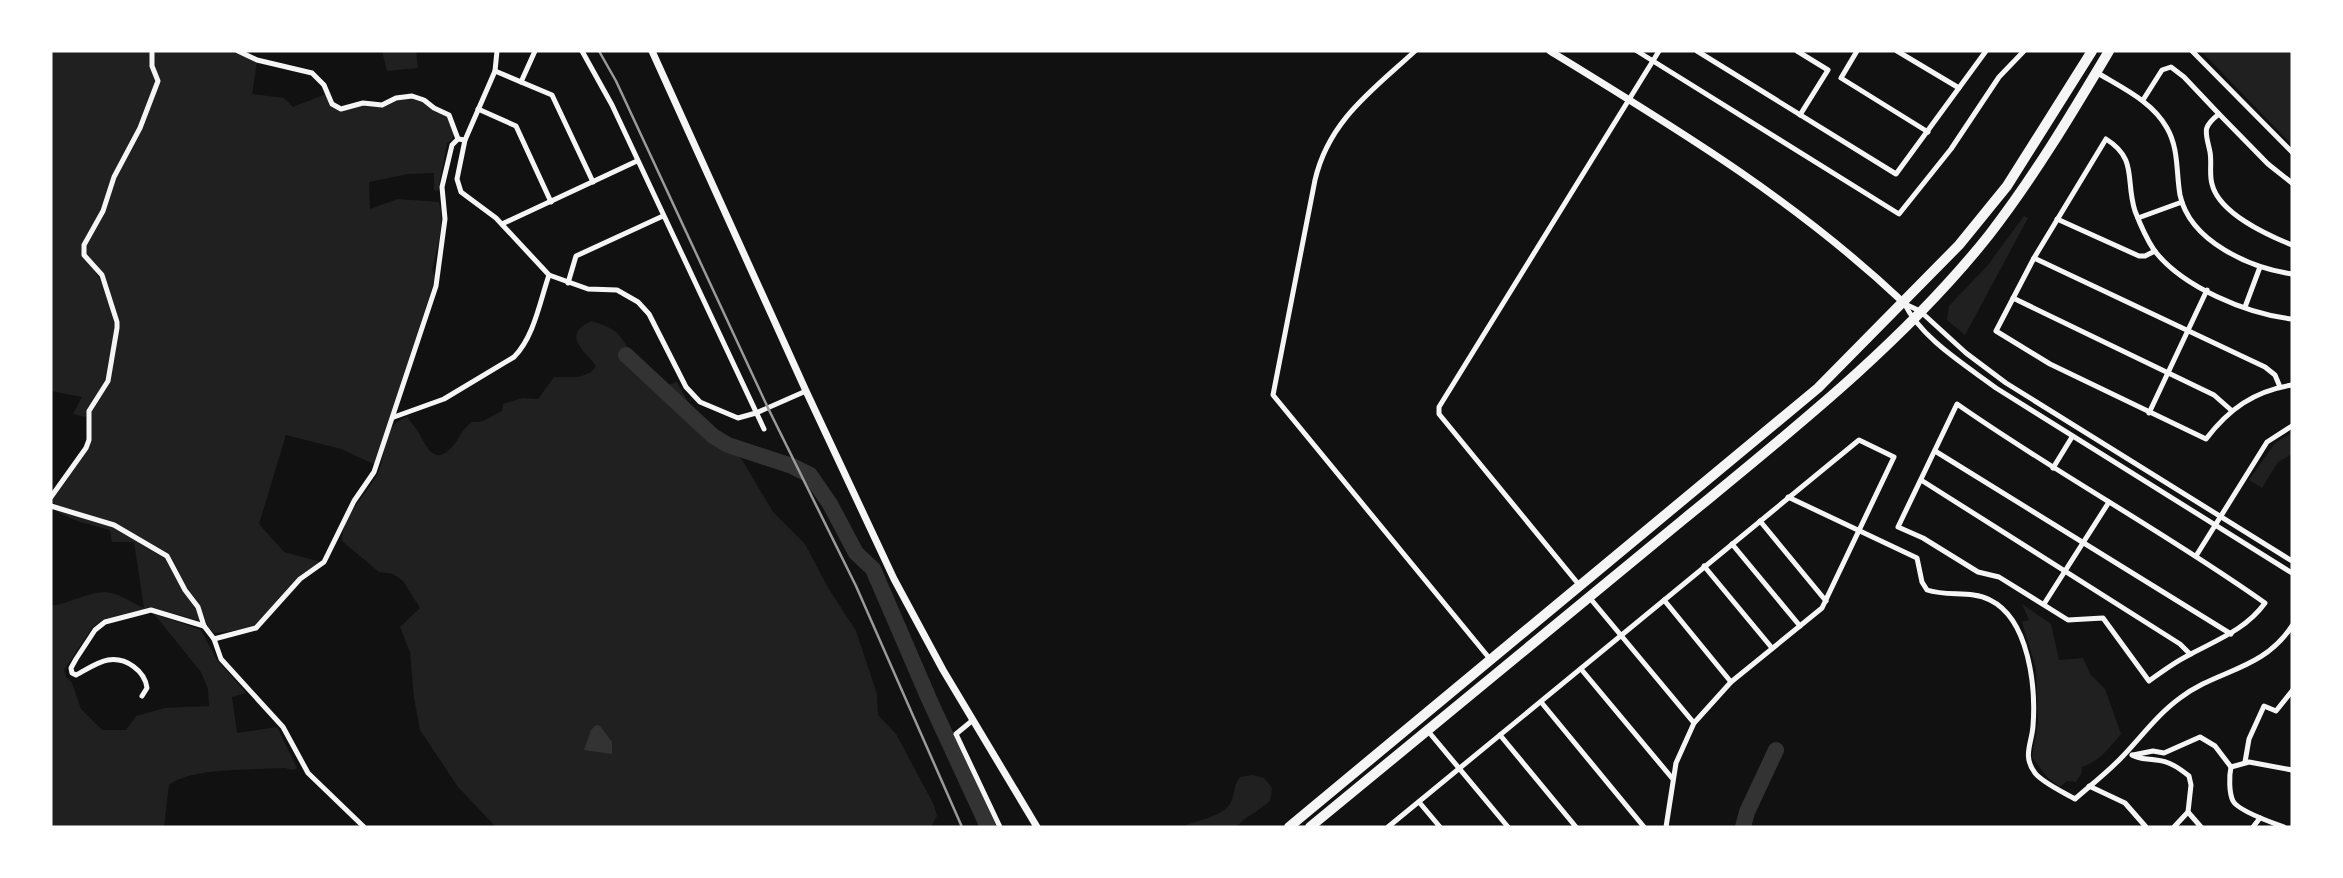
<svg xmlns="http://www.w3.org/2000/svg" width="2343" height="878" viewBox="0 0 2343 878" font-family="'Source Serif 4',serif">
	<rect width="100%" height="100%" fill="#111"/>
	<!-- green -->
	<g fill="#202020">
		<path d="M51,51H150L156,81L138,128L112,176L101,211L82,245L81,250C112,291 123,328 107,379C102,393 89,403 86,417L73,414L82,397L51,391Z"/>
		<path d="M154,51H234L257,62L252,94L284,98L293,107L326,94L331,106L340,111L363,105L382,107L396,100L412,98L424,102L449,117L454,135L452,140L447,143L438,191L434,190V173L408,174L369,182L370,209L398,199L439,202C445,225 437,248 432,270L435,276L433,284L376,465L341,449L286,435L259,524L284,552L321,562L257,625L248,629L214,633L208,627L199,605L187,590L173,560L167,553L114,523L70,511L53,503V498L87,448L91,411L110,381L119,329L104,275L86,255V245L160,81L154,66Z"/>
		<polygon points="382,51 416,51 418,68 387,71"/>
		<polygon points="2200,51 2292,51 2292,145 2205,55"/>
		<polygon points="2024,216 2028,218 1965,335 1947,320 1949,306 1988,265"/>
		<path d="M591,321C600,324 609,326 616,332C636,350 638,399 677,382L688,402L742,460L773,512L805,544L827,586L856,631L877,694L878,715L896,734L934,805L937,816L931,827H496L458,787L420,730L414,698L410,652L400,627L420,608L403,581L393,574L379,572L342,541C342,514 367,495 378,473C384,460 384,443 390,430C394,423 400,420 407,417C410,421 414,426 417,430C426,444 433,468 452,447C460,438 461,430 472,422C486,423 490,416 502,411L503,404L522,398L538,399L554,377C569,377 588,380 596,366C584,350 561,335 591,321Z"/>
		<polygon points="2292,433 2292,454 2278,462 2262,488 2249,480 2275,443"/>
		<path d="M51,509L112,526L164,556L196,609L200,621L151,607L102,620L92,628L64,670L66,677L72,683L81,709L102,730H126L136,716L165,708L209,706L208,689L201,672L154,614L201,630L217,660L246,693L232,697L237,733L277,727L297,768L293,770L285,768C256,770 192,767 169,785L164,827H51V606C72,604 93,587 115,594C125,597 135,605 144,608L134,542H112L110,530L77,521Z"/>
		<path d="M2022,604L2051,624L2059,660L2083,658L2090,674L2105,689L2121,734C2109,748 2100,761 2082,767L2081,774L2076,782L2067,781L2060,787L2048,778L2032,757L2038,723L2036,669L2022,622L2029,620Z"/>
		<path d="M1253,775L1264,778L1272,788L1270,801C1260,810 1245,817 1236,827H1182C1196,820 1220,818 1230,804C1235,796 1233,785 1240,777Z"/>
	</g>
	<!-- water -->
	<polygon fill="#333" points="596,725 600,726 612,742 612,754 584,750 591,730"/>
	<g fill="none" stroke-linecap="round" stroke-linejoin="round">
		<!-- river -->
		<g stroke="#333" stroke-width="16">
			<polyline points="626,355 713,436 728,445 792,466 810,475 830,504 856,553 873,569 929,699 988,827"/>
			<polyline points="1743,827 1747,812 1776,750"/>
		</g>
		<!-- minor -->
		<g stroke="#f5f5f5" stroke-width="5">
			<polyline points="238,51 257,60 312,73 324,85 332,104 341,109 363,103 382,105 396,98 412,96 424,100 434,108 449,115 458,139"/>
			<polyline points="497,51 495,71 465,140 457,179 461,192 496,218 549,275 588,289 617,290 638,302 649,314 686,387 700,402 738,418 756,413 806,391"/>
			<polyline points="582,51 612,105 764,429"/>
			<path d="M1415,51C1373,90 1329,120 1315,180L1273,395L1490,659"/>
			<polyline points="1637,51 1899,214 1951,149 1999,77 2024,51"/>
			<polyline points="1697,51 1896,174 1986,51"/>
			<polyline points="1797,51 1828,70 1800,115"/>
			<polyline points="1857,51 1841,78 1928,132"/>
			<polyline points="1897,51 1959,88"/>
			<polyline points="2192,51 2292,152"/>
			<polyline points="495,71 552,95 593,182"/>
			<path d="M2096,72C2122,88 2152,101 2167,128C2179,149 2176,172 2180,195C2190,242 2251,268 2292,274"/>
			<polyline points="521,82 535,51"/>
			<polyline points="2143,100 2162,70 2171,67 2184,77 2219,114"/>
			<polyline points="478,109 516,126 551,202"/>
			<path d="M2292,183L2268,164L2219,114C2201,128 2206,132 2210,152C2212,162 2209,174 2212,184C2219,213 2267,235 2292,245"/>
			<polyline points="2138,218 2182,202"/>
			<polyline points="2057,219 2139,256 2145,256 2155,251"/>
			<polyline points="502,224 637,161"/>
			<polyline points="2034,258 2265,367 2275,375 2280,387"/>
			<polyline points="568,283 576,256 663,216"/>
			<polyline points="2013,298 2214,395 2231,410"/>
			<path d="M1904,303C1922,339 1964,364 1996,388L2292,573"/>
			<polyline points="1905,304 1920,311 1966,353 2006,383 2292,561"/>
			<polyline points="2245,307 2260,267"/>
			<path d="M2292,319C2247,314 2182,287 2154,250C2146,238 2140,224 2135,211C2125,180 2138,159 2106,139L2034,258L1996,331L2050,364L2206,439C2229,409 2254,391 2292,385"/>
			<path d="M1957,404C2057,474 2165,532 2265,603C2246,629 2219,639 2191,654C2176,661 2163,671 2149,681L2103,618L2068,620L1999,577L1978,572L1923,538L1898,527Z"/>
			<polyline points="2149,413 2207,290"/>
			<path d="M394,417L444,399L514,357C534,337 540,301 549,275"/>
			<polyline points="1935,451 2231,634"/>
			<polyline points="2053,468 2072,437"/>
			<polyline points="1921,480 2180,644 2190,654"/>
			<polyline points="51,497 86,448 89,440 89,411 108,381 117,328 117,322 102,275 84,255 84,245 103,211 114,177 140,128 158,81 152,66 152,51"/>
			<path d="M1788,497L1917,558L1922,582L1927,590C1948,597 1971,590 1990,600C2029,619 2036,687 2033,726C2032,743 2022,756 2035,773C2043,783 2063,792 2075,799C2091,785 2109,771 2123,756C2142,736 2158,714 2180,698C2218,669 2262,671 2292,626"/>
			<polyline points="51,506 114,525 167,556 185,590 198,607 204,626 214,639 221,659 283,727 308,773 364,827"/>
			<polyline points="1760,521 1826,601"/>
			<polyline points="1732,544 1800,626"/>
			<polyline points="2196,556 2267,442 2292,426"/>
			<polyline points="1704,566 1772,648"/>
			<polyline points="1580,586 1439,414 1439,407 1659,51"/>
			<polyline points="1589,597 1694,723"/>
			<polyline points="1664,600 1731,682"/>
			<polyline points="2044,604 2109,502"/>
			<polyline points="214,639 256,628 300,579 324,562 354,501 374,472 436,286 445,219 442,187 452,145 458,139 465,140"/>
			<polyline points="1581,669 1672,778"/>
			<path d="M142,696L147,688C145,671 126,657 108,660C97,662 86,670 76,675L72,673L71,668L76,659L95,630L105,622L151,610L204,626"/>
			<polyline points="1541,702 1644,827"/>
			<polyline points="973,720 956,734 1000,827"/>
			<polyline points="1428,731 1508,827"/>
			<polyline points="1500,735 1576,827"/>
			<path d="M2132,755C2141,760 2146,758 2156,760C2169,761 2179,768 2189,776L2191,785L2188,812L2201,827"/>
			<polyline points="2133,755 2153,751 2164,753 2200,737 2215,746 2231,767 2249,762 2292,770"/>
			<polyline points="2245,762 2249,739 2264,706 2276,711 2292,691"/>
			<path d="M2231,767C2229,776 2229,793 2233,801C2238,811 2273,823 2284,827"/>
			<polyline points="2089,786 2125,803 2146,827"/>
			<polyline points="1419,802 1440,827"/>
			<polyline points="1388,827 1859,440 1894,457 1822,608 1731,682 1694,723 1676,763 1666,827"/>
			<polyline points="2174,827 2188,812"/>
			<polyline points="2253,827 2260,818"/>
		</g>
		<!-- tertiary -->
		<g stroke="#f5f5f5" stroke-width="7">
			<polyline points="652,51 806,391 894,579 943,670 1037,827"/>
			<path d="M1550,51C1677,129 1795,200 1904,303"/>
		</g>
		<!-- trunk -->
		<g stroke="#f5f5f5" stroke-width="10">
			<polyline points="1289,827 1818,388 1959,245 2007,186 2092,51"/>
			<path d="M1310,827C1434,724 1560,622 1684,519C1790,432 1904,342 1989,235C2034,177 2072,113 2109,51"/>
		</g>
		<!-- rail -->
		<polyline stroke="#9a9a9a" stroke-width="2.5" points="599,51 616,81 768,408 856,586 962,827"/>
	</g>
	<!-- border -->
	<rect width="2343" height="878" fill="none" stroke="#ffffff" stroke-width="105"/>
</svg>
